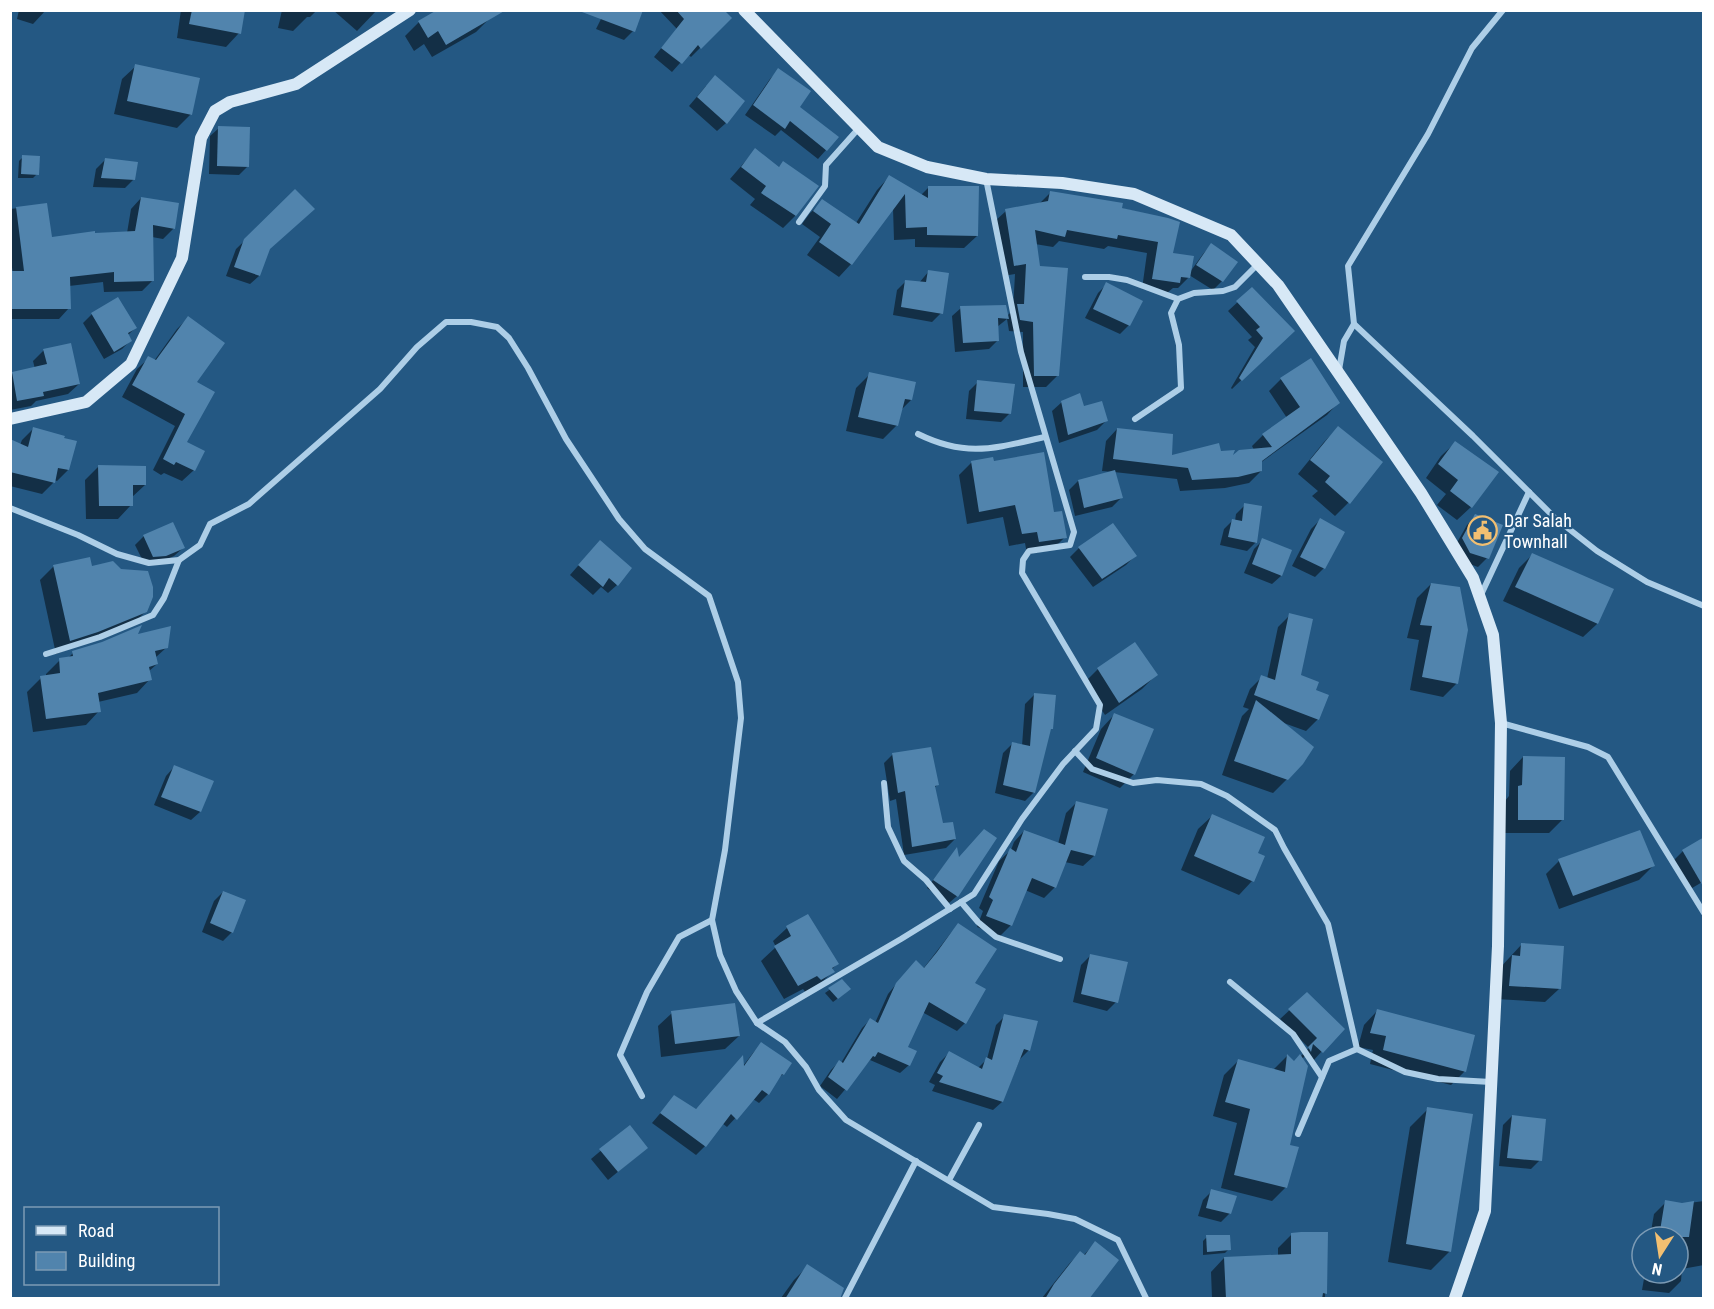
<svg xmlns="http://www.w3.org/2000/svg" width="1714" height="1309" viewBox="0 0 1714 1309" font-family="'Roboto Condensed',sans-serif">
	<rect width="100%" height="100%" fill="#245883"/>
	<!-- shadow -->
	<g fill="#0007">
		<polygon points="19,10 46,10 33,24 17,19"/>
		<polygon points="181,10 243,10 239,33 226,47 177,38"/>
		<polygon points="282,10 317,10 310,17 307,17 293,31 278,28"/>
		<polygon points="333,10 377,10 357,31"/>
		<polygon points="659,10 722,10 730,18 691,57 688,54 672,72 654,57 677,29"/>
		<polygon points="604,13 633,31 624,40 596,29"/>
		<polygon points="489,19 476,32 432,57 424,44 414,51 405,36 419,22"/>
		<polygon points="136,66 191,114 177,128 114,114 122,79"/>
		<polygon points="779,70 798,107 826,150 818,159 781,130 775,136 745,115 770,79"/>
		<polygon points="706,86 726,123 717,131 689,106"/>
		<polygon points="219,128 248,166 239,175 209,174 210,136"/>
		<polygon points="755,150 778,168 783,163 817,186 795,216 783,228 750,205 755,199 730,179"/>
		<polygon points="23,157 37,174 33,178 18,178 19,161"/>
		<polygon points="105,160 134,179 125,188 93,187 96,169"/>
		<polygon points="889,177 920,196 929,187 977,236 964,248 915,247 915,239 894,240 893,208 851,264 839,277 807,255 820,237 802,224 810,213 823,201 856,223 877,190"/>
		<polygon points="295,192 268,250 259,276 250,284 226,276 236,249"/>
		<polygon points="1051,192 1168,219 1172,254 1190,272 1203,254 1211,245 1222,281 1213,290 1189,275 1189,277 1178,288 1173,288 1167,293 1142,289 1147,253 1108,246 1104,249 1059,241 1053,247 1035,244 1057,376 1046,387 1023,387 1023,332 1009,331 1007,319 997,327 998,340 989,349 955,352 952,316 961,308 1007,316 1013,310 1015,274 1003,276 994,222 1006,211 1039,204"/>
		<polygon points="141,198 174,228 163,239 152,237 153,280 142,291 104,292 103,282 69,286 69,308 59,319 10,319 10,273 13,273 10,256 10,209 46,205 51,239 127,233 131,209"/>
		<polygon points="929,271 941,313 932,322 893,315 897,290 906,281 919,283"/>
		<polygon points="1107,284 1129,325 1120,334 1085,318 1098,293"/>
		<polygon points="1252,289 1292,331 1232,389 1231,388 1255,347 1248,340 1252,337 1228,311"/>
		<polygon points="92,314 135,328 128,335 131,340 122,349 104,359 83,323"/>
		<polygon points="188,318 194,383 185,442 194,470 182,481 164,473 161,475 153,470 175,426 122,397 137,369 149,358 154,361 177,329"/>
		<polygon points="44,350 79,384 68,394 36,401 31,406 10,410 10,374 35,369 33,361"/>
		<polygon points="870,374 911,400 901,410 897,425 883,439 846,431 856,388"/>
		<polygon points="1281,379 1338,403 1327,415 1260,463 1261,471 1249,483 1225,488 1180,491 1177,479 1114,472 1121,498 1112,507 1075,516 1069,490 1078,481 1113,472 1102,471 1106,441 1117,429 1170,457 1220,453 1228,460 1254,450 1252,446 1263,435 1287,418 1269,391"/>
		<polygon points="978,382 1010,413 1001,422 966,419 969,391"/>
		<polygon points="1062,402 1106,421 1097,430 1059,443 1052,411"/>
		<polygon points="1338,428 1381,462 1348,503 1335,516 1312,496 1318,491 1298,474 1324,442"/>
		<polygon points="33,429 68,470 57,481 54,480 53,483 42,494 10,486 10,441 20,445 22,440"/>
		<polygon points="1455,443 1471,507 1457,520 1437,505 1446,494 1426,478 1441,456"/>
		<polygon points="992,459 993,462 1053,513 1065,537 1052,550 1027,554 1025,543 1009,546 1003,517 967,524 959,475 971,463"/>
		<polygon points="99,466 145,485 131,498 131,505 118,519 86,519 85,480"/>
		<polygon points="1245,505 1256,542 1247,551 1220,545 1224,529 1233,520 1235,521 1236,514"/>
		<polygon points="1476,516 1487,558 1478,567 1461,561 1454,548 1467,525"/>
		<polygon points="1320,520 1324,568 1315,577 1292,566 1311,529"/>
		<polygon points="144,536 183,548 174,556 156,564 145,565 135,545"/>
		<polygon points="1263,540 1281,576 1272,584 1244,573 1254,549"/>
		<polygon points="1079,548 1135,556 1126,565 1093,587 1070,557"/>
		<polygon points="591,551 617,585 608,593 601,587 593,595 570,575"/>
		<polygon points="1532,555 1612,590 1597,624 1583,637 1503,601 1519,568"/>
		<polygon points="54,566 91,568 146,611 132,625 56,654 40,580"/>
		<polygon points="1431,584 1466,630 1456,684 1443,697 1410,690 1419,640 1407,638 1417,598"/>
		<polygon points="1290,615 1299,676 1314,691 1318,719 1306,731 1281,722 1287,779 1273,793 1222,775 1242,716 1249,709 1243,707 1250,689 1262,677 1267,679 1278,627"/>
		<polygon points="136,636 167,647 155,658 157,664 148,672 150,679 137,693 98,702 99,711 86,725 33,732 27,692 41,678 46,677 46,674 60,660 67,659 73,653"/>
		<polygon points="1098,669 1156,675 1142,689 1105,715 1084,683"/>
		<polygon points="1034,695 1051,729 1049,732 1034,792 1025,801 995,793 1003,753 1012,744 1022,746 1025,704"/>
		<polygon points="1114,715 1134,774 1120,788 1083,772 1101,729"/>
		<polygon points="893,754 937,785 934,788 941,824 955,839 946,848 904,855 896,799 890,801 884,763"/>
		<polygon points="1523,757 1562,820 1549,833 1505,833 1505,801 1509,796 1510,771"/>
		<polygon points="174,767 200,812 191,820 154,805 166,776"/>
		<polygon points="1076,803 1094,856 1083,866 1065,862 1055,887 1044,898 1025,890 1011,925 1000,936 977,927 983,911 979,908 999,861 1011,850 1014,842 1024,831 1058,844 1066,813"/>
		<polygon points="1212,816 1256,854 1252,881 1239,895 1181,870 1198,829"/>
		<polygon points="1704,836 1704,881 1687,891 1671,863 1683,851 1697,843"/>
		<polygon points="956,850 957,896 949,903 927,888"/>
		<polygon points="1559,861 1653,866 1639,880 1559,909 1546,874"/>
		<polygon points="223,892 232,932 223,941 202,932 214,901"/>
		<polygon points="807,916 837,964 831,970 833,971 819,985 806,993 803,989 784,999 761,961 776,947 773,941 787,928"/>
		<polygon points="958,925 973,984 965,1023 957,1031 922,1012 906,1048 909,1065 900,1073 870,1060 837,1099 820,1086 831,1070 839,1062 841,1063 862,1028 870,1020 875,1023 888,994 908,970 923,969 950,934"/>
		<polygon points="1522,944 1559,989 1545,1002 1496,999 1498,970"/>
		<polygon points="1090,956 1116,1002 1107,1011 1073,1002 1081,965"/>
		<polygon points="842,981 845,993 833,1002 825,993"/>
		<polygon points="1307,994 1342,1029 1313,1061 1306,1055 1302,1059 1288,1146 1286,1187 1272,1201 1221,1188 1237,1123 1213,1116 1224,1075 1238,1061 1273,1070 1287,1056 1294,1063 1309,1048 1280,1019"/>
		<polygon points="1377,1011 1473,1036 1464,1072 1451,1085 1370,1064 1373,1050 1358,1047 1364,1025"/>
		<polygon points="672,1013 739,1036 725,1049 661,1057 658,1026"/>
		<polygon points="1005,1016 1029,1050 1020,1059 1002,1102 993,1110 932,1091 935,1085 929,1082 940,1062 949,1053 978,1068 987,1059 996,1025"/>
		<polygon points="761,1044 783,1074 776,1080 768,1094 759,1103 753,1099 727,1127 722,1123 705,1146 696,1155 652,1123 675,1096 695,1110 743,1066 753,1053"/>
		<polygon points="1428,1109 1450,1251 1431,1270 1388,1262 1410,1127"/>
		<polygon points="1512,1116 1540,1160 1531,1169 1499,1166 1503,1125"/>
		<polygon points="629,1127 637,1156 608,1180 591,1159"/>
		<polygon points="1212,1191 1230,1213 1221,1222 1198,1216 1203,1200"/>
		<polygon points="1704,1201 1704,1265 1682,1269 1681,1281 1669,1293 1642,1290 1645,1273 1678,1273 1678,1237 1650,1237 1654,1214 1666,1202 1682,1204"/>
		<polygon points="1327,1233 1325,1298 1212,1298 1211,1272 1224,1258 1278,1256 1278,1248 1292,1234"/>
		<polygon points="1207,1237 1229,1249 1225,1253 1203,1255 1203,1241"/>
		<polygon points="1095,1243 1087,1298 1042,1298 1069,1264 1080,1253 1083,1256"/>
		<polygon points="808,1266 838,1298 781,1298 794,1280"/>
	</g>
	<!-- building -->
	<g fill="#5184ad">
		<polygon points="192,10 245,10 241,34 189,24"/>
		<polygon points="437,10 506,10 446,45 438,31 428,38 418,21"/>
		<polygon points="583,10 643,10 635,32 582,12"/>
		<polygon points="676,10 724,10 732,18 701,49 698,45 682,64 661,48 684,19"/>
		<polygon points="135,64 200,78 192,115 127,101"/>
		<polygon points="778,68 811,91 800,107 839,137 827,151 790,121 785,129 753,105"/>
		<polygon points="715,75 745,101 727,124 697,97"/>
		<polygon points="218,126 250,127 249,167 217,166"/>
		<polygon points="755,148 779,167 783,161 819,186 796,216 761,193 766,186 741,167"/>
		<polygon points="22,155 40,156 39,175 21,174"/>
		<polygon points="105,158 138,162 135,180 101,178"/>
		<polygon points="889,175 928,198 928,186 979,186 978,236 927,235 927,227 906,228 905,194 852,265 819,242 831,224 813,211 822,199 859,224"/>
		<polygon points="295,189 315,209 270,249 260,276 234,267 244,239"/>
		<polygon points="1050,191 1123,203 1122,208 1168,218 1180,222 1173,253 1194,256 1190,278 1181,277 1180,283 1152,279 1158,242 1118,235 1117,239 1067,230 1065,237 1035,230 1040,266 1068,268 1059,376 1034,376 1033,322 1020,320 1017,304 1024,304 1026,264 1014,266 1005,209 1048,201"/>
		<polygon points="141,197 179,203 175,229 153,225 154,281 114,282 114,272 70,277 71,309 10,309 10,271 24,271 16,207 47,203 52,237 95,231 95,233 135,231"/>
		<polygon points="1211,243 1238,262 1223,282 1196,265"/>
		<polygon points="928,270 949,273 943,314 901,307 905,280 926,282"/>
		<polygon points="1106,282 1143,301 1130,326 1093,309"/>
		<polygon points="1252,287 1295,331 1242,381 1239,378 1263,338 1256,330 1260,327 1236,301"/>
		<polygon points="118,297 137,328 128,333 132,341 114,352 91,313"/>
		<polygon points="1006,305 1009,319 998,318 999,341 963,343 960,306"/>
		<polygon points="188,316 225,343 197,382 215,392 187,442 205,451 195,471 176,462 174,465 163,459 185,414 132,385 148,356 156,360"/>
		<polygon points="71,343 80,384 43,392 44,396 17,401 12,372 47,364 43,349"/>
		<polygon points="1311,358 1340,403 1262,461 1262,471 1238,477 1192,480 1188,468 1113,459 1117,428 1173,434 1172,455 1219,443 1221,451 1235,450 1233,455 1239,450 1272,447 1262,434 1300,407 1280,378"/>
		<polygon points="869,372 916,382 912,400 905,399 898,426 858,417"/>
		<polygon points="977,380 1015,384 1011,414 974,411"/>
		<polygon points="1080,393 1084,406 1102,401 1108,421 1068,435 1061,401"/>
		<polygon points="1338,426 1383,462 1350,504 1325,482 1330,476 1310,460"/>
		<polygon points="33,427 65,436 64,438 77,441 69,470 58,468 55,483 10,472 10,439 28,447"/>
		<polygon points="1455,441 1499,472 1472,508 1450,491 1458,480 1438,464"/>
		<polygon points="1044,452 1054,512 1062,511 1067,538 1039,542 1037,532 1022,534 1015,505 979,512 971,461 993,457 994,461"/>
		<polygon points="98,465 146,466 146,485 133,485 133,506 99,506"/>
		<polygon points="1115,470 1123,498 1084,508 1078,480"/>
		<polygon points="1244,503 1262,506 1257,543 1228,537 1232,519 1242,521"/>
		<polygon points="1475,514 1503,525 1489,559 1470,553 1462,538"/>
		<polygon points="1320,518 1345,532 1325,569 1300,557"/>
		<polygon points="173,522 185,548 166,556 153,557 143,535"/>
		<polygon points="1113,523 1137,556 1102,579 1078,547"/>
		<polygon points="1262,538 1292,550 1282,576 1252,564"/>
		<polygon points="600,540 632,568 618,586 609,578 603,587 578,565"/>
		<polygon points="1532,553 1614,589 1598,624 1515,587"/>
		<polygon points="90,557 92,566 113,561 121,569 148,571 153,587 153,597 147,612 98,632 70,641 53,565"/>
		<polygon points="1431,583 1460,587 1468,630 1458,684 1422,677 1432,626 1420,625"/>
		<polygon points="1289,613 1313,619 1301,675 1319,682 1316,690 1329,695 1319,720 1254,695 1261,675 1275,680"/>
		<polygon points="142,625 138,634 171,626 168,648 155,651 158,664 149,667 152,680 98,693 101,712 46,719 40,676 60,673 59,658 73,656 72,651 102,642"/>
		<polygon points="1135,642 1158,675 1119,703 1097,668"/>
		<polygon points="1034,693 1056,695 1053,729 1051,729 1035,793 1003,785 1012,742 1030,746"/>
		<polygon points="1256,700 1314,747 1303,764 1288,780 1234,761"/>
		<polygon points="1114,713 1154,729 1135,775 1096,758"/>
		<polygon points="931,747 939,785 935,786 943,823 953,822 956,839 912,847 905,791 898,793 892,753"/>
		<polygon points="1523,756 1565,757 1564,820 1518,820 1518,786 1522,785"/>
		<polygon points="174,765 214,781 201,812 161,797"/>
		<polygon points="1076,801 1108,809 1095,856 1071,850 1056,888 1032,878 1012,926 986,916 993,900 989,897 1010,848 1016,852 1024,830 1065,845"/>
		<polygon points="1212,814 1265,837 1258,853 1265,856 1254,882 1194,856"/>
		<polygon points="984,829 997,838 958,897 933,880 957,847 959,857"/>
		<polygon points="1640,830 1655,866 1573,896 1558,859"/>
		<polygon points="1704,837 1704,888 1682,850"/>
		<polygon points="223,891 246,900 233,933 210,923"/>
		<polygon points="808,914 839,964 832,968 835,972 821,980 817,976 798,986 774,946 791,936 786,926"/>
		<polygon points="958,923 997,949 975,983 986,989 966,1024 929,1002 908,1047 917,1051 910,1066 878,1052 875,1057 873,1056 847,1091 828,1077 839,1060 843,1063 870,1018 878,1023 896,983 916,960 924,968 937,952"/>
		<polygon points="1521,943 1564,946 1561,989 1509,986 1512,955 1520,956"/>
		<polygon points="1090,954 1128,962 1118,1003 1081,994"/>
		<polygon points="842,979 851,989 838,999 828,988"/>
		<polygon points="1307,992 1345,1029 1323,1053 1313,1044 1311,1052 1308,1047 1317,1038 1288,1009"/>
		<polygon points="735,1003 740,1036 675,1044 671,1011"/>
		<polygon points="1377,1009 1475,1035 1466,1072 1383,1050 1386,1036 1370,1033"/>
		<polygon points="1004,1014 1038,1021 1030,1051 1024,1049 1003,1102 939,1082 943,1076 937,1073 949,1051 982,1069 986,1057 992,1060"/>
		<polygon points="761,1042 792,1063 784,1075 782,1074 769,1095 762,1090 737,1120 731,1114 706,1147 660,1113 674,1095 696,1109 743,1055 744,1066"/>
		<polygon points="1287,1054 1294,1061 1300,1054 1308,1066 1290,1145 1299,1147 1287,1188 1234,1175 1250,1109 1225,1102 1238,1059 1285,1072"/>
		<polygon points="1427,1107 1473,1114 1451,1252 1406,1244"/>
		<polygon points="1512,1115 1546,1119 1542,1161 1507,1158"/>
		<polygon points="630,1125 648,1148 618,1172 599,1149"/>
		<polygon points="1211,1189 1237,1196 1231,1214 1206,1208"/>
		<polygon points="1665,1200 1682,1203 1694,1201 1689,1237 1659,1237"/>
		<polygon points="1301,1232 1328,1232 1327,1294 1323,1293 1322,1299 1226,1299 1224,1257 1291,1254 1291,1233"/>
		<polygon points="1206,1235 1230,1235 1231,1250 1207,1252"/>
		<polygon points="1095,1241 1119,1260 1089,1299 1045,1299 1054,1284 1080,1251 1085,1255"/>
		<polygon points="807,1264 844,1288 840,1299 785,1299"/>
	</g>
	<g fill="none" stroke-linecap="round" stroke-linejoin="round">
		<!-- street -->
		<g stroke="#adcee7" stroke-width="6">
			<polyline points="799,222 825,186 826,165 859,128"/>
			<polyline points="1085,277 1109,277 1127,280 1178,299"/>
			<polyline points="1354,324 1473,436 1555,518 1597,551 1647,582 1704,606"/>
			<polyline points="1339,370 1344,341 1354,324 1348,266 1428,134 1472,48 1503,10"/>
			<polyline points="1135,419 1181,388 1179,345 1171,313 1178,299 1194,293 1223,291 1235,287 1258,264"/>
			<path d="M918,434C967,458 995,448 1045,437"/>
			<polyline points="10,508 78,535 117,554 149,563 179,560 200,545 210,524 249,504 380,389 417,347 446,322 471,322 497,327 509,338 528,368 566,439 619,519 645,549 709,596 738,682 741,718 725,850 712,920 720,955 736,991 757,1023 785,1042 806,1067 819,1090 846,1120 993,1207 1048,1214 1075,1219 1118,1240 1146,1298"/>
			<polyline points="1480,597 1529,492"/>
			<polyline points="46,654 100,637 153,615 164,598 179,560"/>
			<polyline points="1501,723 1588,747 1608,757 1704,913"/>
			<polyline points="1075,751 1092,769 1133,783 1157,780 1201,784 1227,796 1275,830 1284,848 1328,924 1357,1049 1405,1072 1438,1079 1491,1082"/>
			<polyline points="884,783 888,827 904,861 926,880 950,909"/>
			<polyline points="961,902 978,922 996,937 1060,959"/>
			<polyline points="1230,982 1293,1034 1322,1077"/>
			<polyline points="757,1023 901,939 974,894 1022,819 1063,764 1096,729 1100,705 1022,573 1023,560 1029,551 1070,545 1074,532 1021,352 986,179"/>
			<polyline points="642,1096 620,1055 647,992 679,937 712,920"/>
			<polyline points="1298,1134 1329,1061 1357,1049"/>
			<polyline points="949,1180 979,1125"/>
			<polyline points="845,1298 916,1161"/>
		</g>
		<!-- secondary -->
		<g stroke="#d7e8f6" stroke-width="12">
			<polyline points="744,10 878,147 927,167 986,179 1062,183 1134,194 1231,235 1278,285 1421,493 1473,578 1493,635 1501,723 1498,946 1485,1211 1455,1298"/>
			<polyline points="10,419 86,402 131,364 182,258 201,138 215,111 230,102 296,84 410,10"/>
		</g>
	</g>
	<!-- icons -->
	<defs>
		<symbol id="civic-ring" viewBox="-11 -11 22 22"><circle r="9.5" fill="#245883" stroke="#f2bf71" stroke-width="1.5"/><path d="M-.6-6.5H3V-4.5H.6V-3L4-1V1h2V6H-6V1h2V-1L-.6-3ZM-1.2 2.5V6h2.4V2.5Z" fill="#f2bf71"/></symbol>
	</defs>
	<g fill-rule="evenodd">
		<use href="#civic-ring" x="1466" y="514" width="33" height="33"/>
	</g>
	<g text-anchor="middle" stroke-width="4.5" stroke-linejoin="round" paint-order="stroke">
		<!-- poi labels -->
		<g font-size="18" fill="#fff" stroke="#245883" text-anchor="start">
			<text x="1504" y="527">Dar Salah<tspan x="1504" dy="21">Townhall</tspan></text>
		</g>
	</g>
	<!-- border -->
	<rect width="1714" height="1309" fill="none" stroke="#ffffff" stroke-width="24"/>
	<!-- legend -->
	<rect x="24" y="1207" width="195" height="78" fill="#245883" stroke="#7c9bb5" stroke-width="1.5"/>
	<rect x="36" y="1226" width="30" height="9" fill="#d7e8f6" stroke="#7c9bb5" stroke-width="1.5"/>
	<text x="78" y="1237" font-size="18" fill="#ffffff">Road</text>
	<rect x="36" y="1252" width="30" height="18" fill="#5184ad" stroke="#7c9bb5" stroke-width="1.5"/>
	<text x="78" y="1267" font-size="18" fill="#ffffff">Building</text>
	<!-- north arrow -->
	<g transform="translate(1660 1255) rotate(192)"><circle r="28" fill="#245883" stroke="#7c9bb5" stroke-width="1.5"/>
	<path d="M0-4.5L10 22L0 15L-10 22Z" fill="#f2bf71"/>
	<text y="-9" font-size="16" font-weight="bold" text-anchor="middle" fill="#ffffff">N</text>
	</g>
</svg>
